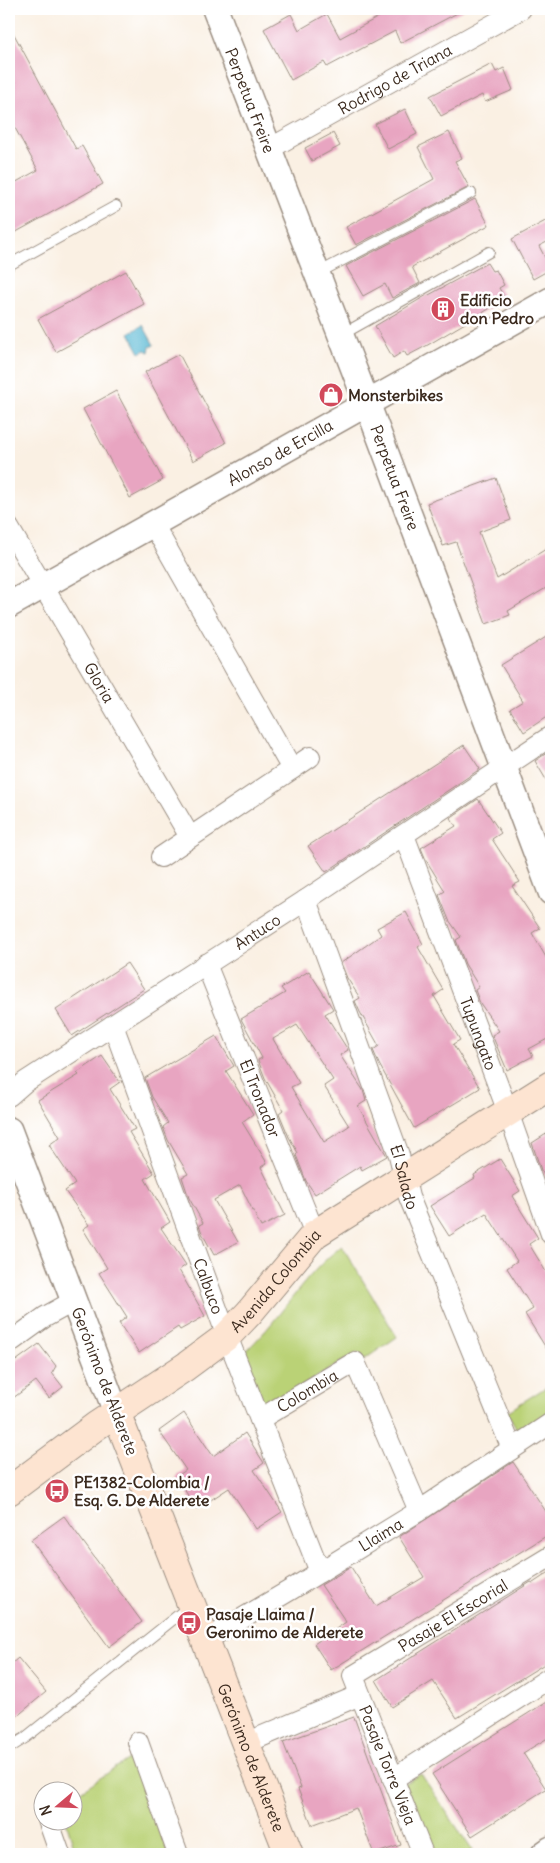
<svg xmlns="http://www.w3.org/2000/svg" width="560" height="1863" viewBox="0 0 560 1863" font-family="Delius,sans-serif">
	<rect width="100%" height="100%" fill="#fff"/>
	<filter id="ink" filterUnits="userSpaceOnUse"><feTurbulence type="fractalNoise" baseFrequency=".02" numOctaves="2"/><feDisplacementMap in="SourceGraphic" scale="10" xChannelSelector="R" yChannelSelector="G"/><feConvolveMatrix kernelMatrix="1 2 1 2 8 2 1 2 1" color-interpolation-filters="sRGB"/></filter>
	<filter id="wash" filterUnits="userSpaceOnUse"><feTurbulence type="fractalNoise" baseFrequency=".0096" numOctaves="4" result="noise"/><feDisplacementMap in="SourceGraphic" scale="20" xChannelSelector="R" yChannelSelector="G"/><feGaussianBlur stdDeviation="1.12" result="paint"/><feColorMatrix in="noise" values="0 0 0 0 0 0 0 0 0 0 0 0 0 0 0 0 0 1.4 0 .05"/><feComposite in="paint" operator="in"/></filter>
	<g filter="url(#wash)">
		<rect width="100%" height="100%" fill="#faf0e3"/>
		<!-- green -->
		<g fill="#bad276" stroke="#7a7e4a">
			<path d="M342,1246L397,1337L362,1361L358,1352L265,1409L243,1354C251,1346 259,1338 267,1329C291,1301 311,1269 342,1246Z"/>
			<polygon points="551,1384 551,1416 521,1436 507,1412"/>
			<polygon points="132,1757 169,1854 76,1854 66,1821 72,1820 73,1796"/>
			<polygon points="421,1774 472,1850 465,1854 430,1854 403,1784"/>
		</g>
		<!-- water -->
		<polygon fill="#53b6d2" stroke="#477078" points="143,325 154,345 150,347 149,352 145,350 140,353 129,333"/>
		<g id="blocks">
			<!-- building -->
			<g fill="#e8a5c1" fill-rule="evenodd">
				<polygon points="384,9 465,9 400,43 395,31 327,67 324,62 291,80 264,29 291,14 299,30 327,14 340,38 386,13"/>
				<polygon points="9,25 76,149 82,146 103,184 9,236 9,186 38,170 9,117"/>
				<polygon points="492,64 496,72 504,68 513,90 485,102 482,95 441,116 430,96"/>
				<polygon points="405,109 417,134 388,149 375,124"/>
				<polygon points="449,132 462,158 455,161 469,187 356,245 346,227 434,179 418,147"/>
				<polygon points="333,133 340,146 312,161 305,148"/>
				<polygon points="475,199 489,225 412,267 420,283 392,298 385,284 363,296 346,266"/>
				<polygon points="551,218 551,240 539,246 551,269 533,279 512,239"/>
				<polygon points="487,263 492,271 496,270 504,285 499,288 504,297 492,303 494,306 426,346 407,356 404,351 393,358 375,326 427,295 427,296"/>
				<polygon points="126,271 144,304 56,352 38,319"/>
				<polygon points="179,354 226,443 193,461 145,372"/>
				<polygon points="116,391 163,480 130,498 83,409"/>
				<polygon points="496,478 511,520 479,532 497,579 551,546 551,585 508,611 510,615 486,624 456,542 443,546 427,503"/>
				<polygon points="551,634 551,714 524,732 510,709 523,701 501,665"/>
				<polygon points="464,745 480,769 326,872 308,846"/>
				<polygon points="551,750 551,788 535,761"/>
				<polygon points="478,799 501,833 492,839 520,882 512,886 540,928 532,933 551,966 551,1037 529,1049 533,1056 507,1070 492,1035 499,1031 480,1003 475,990 479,987 465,964 456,940 461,937 449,920 439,895 445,891 426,860 421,848 456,826 450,818"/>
				<polygon points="406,912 423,944 418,947 443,990 434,996 460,1040 453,1044 480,1088 414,1128 379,1064 373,1050 379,1046 360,1012 355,1001 360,998 347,978 341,963 381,935 377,928"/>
				<polygon points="127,963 144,989 72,1036 56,1010"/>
				<path d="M309,971L333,1009L325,1014L348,1050L340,1055L363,1090L366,1101L358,1106L387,1156L362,1170L360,1166L315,1194L306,1181L296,1155L298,1153L289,1137L279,1113L283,1110L265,1078L258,1060L262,1058L241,1019L285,993L281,988ZM297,1025L333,1080L324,1086L349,1126L324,1142L291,1087L299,1083L273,1039Z"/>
				<polygon points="216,1036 234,1066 226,1071 253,1114 242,1122 267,1163 261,1167 285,1215 261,1227 240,1185 214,1200 238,1242 214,1255 202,1233 199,1225 203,1223 189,1198 182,1177 188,1174 168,1140 163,1127 168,1123 152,1097 145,1078"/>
				<polygon points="102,1056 120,1082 110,1089 135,1129 129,1132 154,1173 145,1179 170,1222 161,1228 186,1265 179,1270 205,1316 180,1330 178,1327 139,1353 119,1323 127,1317 99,1273 107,1268 83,1229 89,1225 65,1191 75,1184 49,1145 60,1137 38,1100 79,1075 77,1073"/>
				<polygon points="551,1131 551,1186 541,1170 532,1143"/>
				<polygon points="500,1159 520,1191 512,1196 538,1238 529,1244 551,1280 551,1356 525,1314 533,1309 507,1268 517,1261 486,1213 449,1236 430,1206 475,1178 474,1175"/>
				<polygon points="39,1344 56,1366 52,1373 63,1387 49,1398 36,1381 9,1401 9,1366"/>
				<polygon points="184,1413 213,1456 245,1433 264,1463 254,1470 282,1512 256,1529 229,1488 197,1509 176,1477 186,1470 159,1431"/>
				<polygon points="513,1462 551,1519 551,1533 331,1670 314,1644 346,1622 321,1585 351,1567 376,1606 424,1577 399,1537"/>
				<polygon points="64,1516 142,1622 109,1647 31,1540"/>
				<polygon points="551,1571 551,1660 457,1718 433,1681 392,1707 376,1680 531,1582 533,1583"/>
				<polygon points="18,1658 46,1692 9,1723 9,1666"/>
				<polygon points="551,1699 551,1736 523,1753 546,1789 472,1836 432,1774"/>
				<polygon points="354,1717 401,1845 374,1854 356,1808 312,1825 298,1789 301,1788 283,1742"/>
			</g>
		</g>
	</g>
	<g filter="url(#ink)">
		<use href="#blocks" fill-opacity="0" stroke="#9a8d80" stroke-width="1"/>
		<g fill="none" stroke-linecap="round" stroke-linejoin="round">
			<defs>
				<g id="service">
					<polyline points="9,265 116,206"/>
					<polyline points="318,273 471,193"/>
					<polyline points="341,335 489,252"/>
					<polyline points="9,1748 25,1738 191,1605"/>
				</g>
				<g id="minor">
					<path id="s1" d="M269,149L521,9"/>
					<polyline points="153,524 292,769"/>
					<path id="s2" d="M9,528L190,837"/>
					<path id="s3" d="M404,835L508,1112L551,1234"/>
					<polyline points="161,857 310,757"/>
					<path id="s4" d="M306,900L399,1155L409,1197L512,1449"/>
					<path id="s5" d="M206,964L315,1234"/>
					<path id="s6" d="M113,1025L227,1336L320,1572"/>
					<path id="s7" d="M9,1096L25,1082L306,900L551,736"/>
					<polyline points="9,1343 45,1317 74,1301"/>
					<path id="s8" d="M260,1419L355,1362L419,1511"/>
					<path id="s9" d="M206,1640L292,1589L419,1511L551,1423"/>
					<polyline points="138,1742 178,1854"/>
					<polyline points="246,1743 360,1695"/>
					<polyline points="393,1779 551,1677"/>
					<polyline points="48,1820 60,1854"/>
					<path id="s10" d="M423,1854L353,1676L551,1556"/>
				</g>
				<g id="tertiary">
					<path id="s11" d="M215,9L367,403L551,892"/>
					<path id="s12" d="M9,605L551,300"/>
					<polyline points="9,1130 116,1412"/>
					<polyline points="544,1854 551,1849"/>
				</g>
				<g id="secondary">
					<path id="s13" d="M116,1412L289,1854"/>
					<path id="s14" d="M9,1491L96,1426L185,1367L227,1336L249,1313L315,1234L551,1085"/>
				</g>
			</defs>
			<!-- service casing -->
			<use href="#service" stroke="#9a8d80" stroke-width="12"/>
			<!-- minor casing -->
			<use href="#minor" stroke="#9a8d80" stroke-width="22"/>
			<!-- tertiary casing -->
			<use href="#tertiary" stroke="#9a8d80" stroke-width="28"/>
			<!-- secondary casing -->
			<use href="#secondary" stroke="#9a8d80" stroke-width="30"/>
			<!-- service -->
			<use href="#service" stroke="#fff" stroke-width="10"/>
			<!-- minor -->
			<use href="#minor" stroke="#fff" stroke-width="20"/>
			<!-- tertiary -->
			<use href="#tertiary" stroke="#fff" stroke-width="25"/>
			<!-- secondary -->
			<use href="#secondary" stroke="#fde4d1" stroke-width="28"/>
		</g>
	</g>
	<!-- icons -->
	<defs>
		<symbol id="building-disc" viewBox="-11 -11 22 22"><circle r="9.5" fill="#d1495b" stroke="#fff"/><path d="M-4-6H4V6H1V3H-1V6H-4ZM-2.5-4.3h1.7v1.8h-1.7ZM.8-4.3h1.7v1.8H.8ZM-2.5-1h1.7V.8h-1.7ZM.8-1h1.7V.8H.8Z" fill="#fff"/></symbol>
		<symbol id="shop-disc" viewBox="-11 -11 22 22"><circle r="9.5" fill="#d1495b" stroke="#fff"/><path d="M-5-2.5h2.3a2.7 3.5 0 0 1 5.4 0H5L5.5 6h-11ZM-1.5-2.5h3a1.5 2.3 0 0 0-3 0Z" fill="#fff"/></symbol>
		<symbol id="bus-disc" viewBox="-11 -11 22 22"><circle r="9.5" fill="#d1495b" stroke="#fff"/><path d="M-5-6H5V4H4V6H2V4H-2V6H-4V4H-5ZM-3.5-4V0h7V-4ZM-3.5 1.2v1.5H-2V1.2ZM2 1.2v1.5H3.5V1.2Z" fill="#fff"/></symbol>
	</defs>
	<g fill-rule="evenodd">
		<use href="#building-disc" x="429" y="295" width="28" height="28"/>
		<use href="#shop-disc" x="317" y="381" width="28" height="28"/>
		<use href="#bus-disc" x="43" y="1477" width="28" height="28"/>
		<use href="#bus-disc" x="175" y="1609" width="28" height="28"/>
	</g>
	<g text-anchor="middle" stroke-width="5" stroke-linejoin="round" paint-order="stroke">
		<!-- street labels -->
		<g font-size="16" fill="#3b2a1e" stroke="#fff">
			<text dy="6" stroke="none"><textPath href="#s1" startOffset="144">Rodrigo de Triana</textPath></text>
			<text dy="6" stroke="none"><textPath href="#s11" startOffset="98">Perpetua Freire</textPath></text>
			<text dy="6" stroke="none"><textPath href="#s12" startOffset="311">Alonso de Ercilla</textPath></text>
			<text dy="6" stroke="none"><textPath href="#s11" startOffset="502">Perpetua Freire</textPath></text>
			<text dy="6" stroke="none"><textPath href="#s2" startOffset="179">Gloria</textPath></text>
			<text dy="6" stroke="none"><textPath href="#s7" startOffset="298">Antuco</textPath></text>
			<text dy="6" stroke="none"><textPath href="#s3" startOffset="212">Tupungato</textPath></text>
			<text dy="6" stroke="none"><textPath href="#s5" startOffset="145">El Tronador</textPath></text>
			<text dy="6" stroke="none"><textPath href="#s4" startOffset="294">El Salado</textPath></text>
			<text dy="6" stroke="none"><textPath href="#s14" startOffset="341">Avenida Colombia</textPath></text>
			<text dy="6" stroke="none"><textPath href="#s6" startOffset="278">Calbuco</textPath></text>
			<text transform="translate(105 1381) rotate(69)" y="6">Gerónimo de Alderete</text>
			<text dy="6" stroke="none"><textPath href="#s8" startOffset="55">Colombia</textPath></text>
			<text dy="6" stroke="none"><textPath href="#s9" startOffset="204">Llaima</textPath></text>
			<text dy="6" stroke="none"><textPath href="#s10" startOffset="308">Pasaje El Escorial</textPath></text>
			<text dy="6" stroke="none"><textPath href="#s13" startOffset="371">Gerónimo de Alderete</textPath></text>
			<text transform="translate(388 1765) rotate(68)" y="6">Pasaje Torre Vieja</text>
		</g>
		<!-- poi labels -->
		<g font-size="16" font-weight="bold" fill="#3b2a1e" stroke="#fff" text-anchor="start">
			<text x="460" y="306">Edificio<tspan x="460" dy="18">don Pedro</tspan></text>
			<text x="348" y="401">Monsterbikes</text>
			<text x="74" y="1488">PE1382-Colombia /<tspan x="74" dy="18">Esq. G. De Alderete</tspan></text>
			<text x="206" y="1620">Pasaje Llaima /<tspan x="206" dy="18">Geronimo de Alderete</tspan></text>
		</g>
	</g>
	<!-- margin -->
	<rect width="560" height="1863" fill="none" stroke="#fff" stroke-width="30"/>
	<!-- north arrow -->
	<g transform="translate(58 1806) rotate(251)"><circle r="24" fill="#ffffff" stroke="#b1aaa5"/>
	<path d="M0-4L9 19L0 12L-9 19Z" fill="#d1495b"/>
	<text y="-8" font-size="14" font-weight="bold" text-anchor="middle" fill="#3b2a1e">N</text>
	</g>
</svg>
